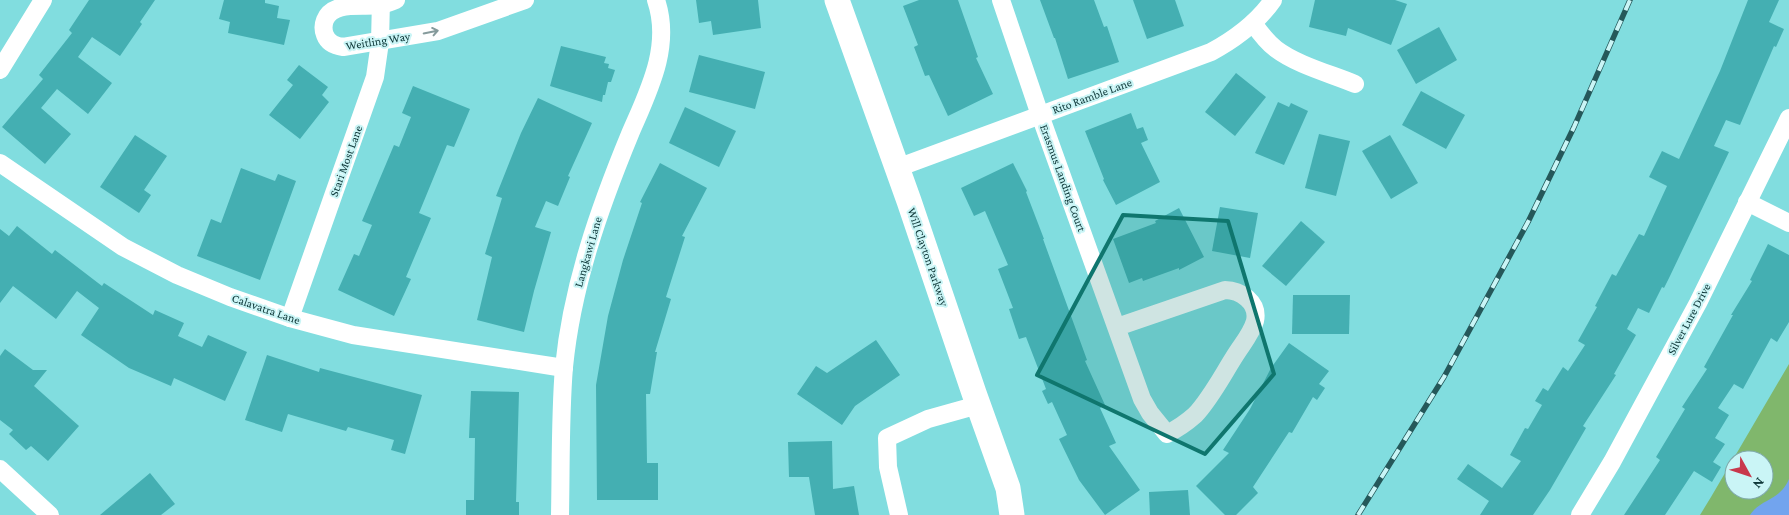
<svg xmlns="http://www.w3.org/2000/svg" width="1789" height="515" viewBox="0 0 1789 515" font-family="'Crimson Pro',serif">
	<rect width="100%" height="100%" fill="#81dddf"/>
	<!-- green -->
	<path fill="#80b76c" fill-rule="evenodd" d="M1789,364V515H1700L1711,497ZM1734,460H1764V490H1734Z"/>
	<!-- water -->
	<path fill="#72a4ee" d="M1789,479V515H1750C1761,498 1780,501 1789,479Z"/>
	<!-- building -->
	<g fill="#44afb2">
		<polygon points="89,0 155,0 140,22 142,24 120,56 92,37 78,57 112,83 88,114 57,89 41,108 71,134 45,164 2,127 43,79 39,75 72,33 69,30"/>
		<polygon points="224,0 265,0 265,3 279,6 277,18 290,20 284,45 228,33 230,22 219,19"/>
		<polygon points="696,0 758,0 761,28 713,35 711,21 699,23"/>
		<polygon points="919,0 958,0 978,57 976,58 993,94 948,116 929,75 925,76 914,47 918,45 903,6"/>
		<polygon points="1040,0 1094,0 1104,27 1107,26 1119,62 1068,79 1055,38 1054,38"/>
		<polygon points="1133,0 1175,0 1184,26 1147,39"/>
		<polygon points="1315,0 1395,0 1407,4 1391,45 1348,28 1346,36 1309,27"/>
		<polygon points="1748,0 1779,0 1769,22 1784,29 1776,47 1774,46 1740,125 1726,120 1714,146 1729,152 1670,276 1664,288 1662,287 1649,313 1638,308 1627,329 1636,335 1614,374 1616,375 1583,426 1586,428 1550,490 1533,515 1480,515 1489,501 1457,479 1468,464 1502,488 1521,461 1510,455 1525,428 1528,429 1542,405 1535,401 1543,388 1548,391 1563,367 1568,371 1585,345 1578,341 1597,307 1595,306 1612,274 1616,276 1639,234 1644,236 1667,186 1649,177 1662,151 1679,159 1720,71"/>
		<polygon points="1439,27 1457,60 1416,84 1397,50"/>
		<polygon points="561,46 606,57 604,63 609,64 608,68 615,70 611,82 608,82 605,95 603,95 602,102 550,86"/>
		<polygon points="699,55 765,72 755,109 689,92"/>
		<polygon points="299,65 328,87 322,95 329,102 300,139 269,115 293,85 287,80"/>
		<polygon points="1236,73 1266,97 1235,136 1205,112"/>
		<polygon points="413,86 470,109 454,147 447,145 419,213 431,218 406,277 411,279 394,316 338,290 354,254 359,256 372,225 362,221 394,145 399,147 411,117 402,113"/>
		<polygon points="1421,91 1465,115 1446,149 1402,125"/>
		<polygon points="538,98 592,123 568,176 570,177 558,206 546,201 535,227 551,232 534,291 524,332 477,320 492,257 485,254 502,198 496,196 521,133"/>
		<polygon points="1278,102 1289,107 1291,103 1308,111 1284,165 1255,153"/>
		<polygon points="685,107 736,131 719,167 669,143"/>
		<polygon points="1131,113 1137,129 1143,127 1148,140 1141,143 1160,182 1116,205 1103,180 1104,179 1085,131"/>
		<polygon points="1319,134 1350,141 1336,196 1305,188"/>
		<polygon points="135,135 167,156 144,190 151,195 139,213 100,187"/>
		<polygon points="1390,135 1418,183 1391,199 1362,151"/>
		<polygon points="660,163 707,188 682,236 685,237 666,297 671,299 655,352 657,352 650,394 646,394 647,463 658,463 658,500 597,500 596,385 608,316 623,260 642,203 640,202"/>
		<polygon points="1013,163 1027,191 1026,192 1044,239 1043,239 1087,360 1085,361 1105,405 1100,408 1116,443 1109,446 1140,490 1105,515 1079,480 1059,439 1067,435 1052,402 1048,404 1042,391 1046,389 1026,337 1019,339 1009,309 1013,308 998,269 1008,265 985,211 974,216 961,188"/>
		<polygon points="241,168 275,181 278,174 296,181 260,280 197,256 211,219 221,223"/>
		<polygon points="1220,207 1258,213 1250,258 1212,251"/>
		<polygon points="1179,208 1204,257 1179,270 1179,268 1143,281 1142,278 1129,283 1113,239 1156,223 1155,221"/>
		<polygon points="1301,221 1325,242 1286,286 1262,266"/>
		<polygon points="17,226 52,254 55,250 102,286 104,283 153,315 155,310 184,323 178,336 202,347 208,335 247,352 225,401 174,378 171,386 129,368 81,335 99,308 77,291 56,319 13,286 0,303 0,229 9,236"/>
		<polygon points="1768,244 1789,255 1789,322 1777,342 1771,338 1743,389 1734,384 1718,408 1729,415 1715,438 1725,444 1713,462 1721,467 1712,482 1694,471 1665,515 1624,515 1660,460 1656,457 1685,409 1682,407 1707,369 1704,367 1733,315 1731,315 1752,281 1750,280"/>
		<polygon points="1293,295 1350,295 1349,334 1292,334"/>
		<polygon points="876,340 900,375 855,406 842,425 797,394 816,366 827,373"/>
		<polygon points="1289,343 1329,371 1319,384 1325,388 1317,400 1313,397 1292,433 1289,432 1253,487 1258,493 1236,515 1225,515 1196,486 1229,453 1223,450 1250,409 1271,368"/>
		<polygon points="5,349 33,370 47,370 34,386 79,426 48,461 31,446 26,450 9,434 13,430 0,420 0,356"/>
		<polygon points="267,355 319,372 320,368 422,395 405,454 391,450 394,440 348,427 346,431 288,414 282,432 245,420"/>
		<polygon points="471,391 519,392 516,502 519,502 519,515 466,515 466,500 474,500 475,438 469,438"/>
		<polygon points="832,441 833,489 854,486 859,515 815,515 809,477 789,477 788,442"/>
		<polygon points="150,473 175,504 161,515 100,515"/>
		<polygon points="1188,490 1190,515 1150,515 1149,492"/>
	</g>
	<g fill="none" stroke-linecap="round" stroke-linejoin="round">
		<!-- street -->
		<g stroke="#fff" stroke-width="18">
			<path d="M396,0C391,2 386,4 381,5C364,8 333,0 325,20C323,25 323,30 325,35C328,43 335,46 343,47L438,31L525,0"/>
			<path d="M1001,0L1040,115L1142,399L1150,413L1167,434C1177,429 1186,423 1195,415C1212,397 1224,372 1238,351C1244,342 1252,332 1255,321C1259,302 1240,290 1225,290L1117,327"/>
			<path d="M1253,23C1260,33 1267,42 1276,49C1297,65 1331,74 1355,84"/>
			<polyline points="0,70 43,0"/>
			<polyline points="0,163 123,247 177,275 230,297 290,318 353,335 564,368"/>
			<path d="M897,168L1211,52C1235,39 1257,23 1273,0"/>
			<polyline points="1747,202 1789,223"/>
			<polyline points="290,318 375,77 380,42 381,0"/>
			<polyline points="0,469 50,515"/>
			<path d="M560,515C561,466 560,415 564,367C572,286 599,209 630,134C648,92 672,47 656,0"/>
			<polyline points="899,515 888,467 887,438 928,419 978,405"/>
			<polyline points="1580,515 1612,462 1698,303 1789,118"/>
		</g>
		<!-- secondary -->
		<polyline stroke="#fff" stroke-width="25" points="837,0 909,201 974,393 1008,488 1012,515"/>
		<defs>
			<polyline id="rail" points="1358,515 1444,377 1528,222 1574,127 1630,0"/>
		</defs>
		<!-- rail casing -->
		<use href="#rail" stroke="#25585a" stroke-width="5.5"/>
		<!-- rail -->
		<use href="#rail" stroke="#caf5f6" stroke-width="4" stroke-dasharray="11" stroke-linecap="butt"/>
	</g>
	<!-- one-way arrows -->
	<defs><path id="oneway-shaft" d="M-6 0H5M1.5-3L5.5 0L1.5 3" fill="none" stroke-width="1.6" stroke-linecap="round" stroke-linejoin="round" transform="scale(1.25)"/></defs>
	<use stroke="#869b9c" href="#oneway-shaft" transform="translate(431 32) rotate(-11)"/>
	<!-- marked area -->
	<path fill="#0f766e" fill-opacity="0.2" stroke="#0f766e" stroke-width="4" stroke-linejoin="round" d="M1123,215L1228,221L1274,374L1205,454L1037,375Z"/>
	<g text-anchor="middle" stroke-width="4" stroke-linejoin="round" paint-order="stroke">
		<!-- street labels -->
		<g font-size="12" fill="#0e3738" stroke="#caf5f6">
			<text transform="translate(378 41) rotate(-9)" y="4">Weitling Way</text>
			<text transform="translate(1092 96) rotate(-20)" y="4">Rito Ramble Lane</text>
			<text transform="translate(346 161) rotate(-70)" y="4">Stari Most Lane</text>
			<text transform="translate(1063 178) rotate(70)" y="4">Erasmus Landing Court</text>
			<text transform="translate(588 252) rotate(-74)" y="4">Langkawi Lane</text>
			<text transform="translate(928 257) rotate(71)" y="4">Will Clayton Parkway</text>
			<text transform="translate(266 309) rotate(19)" y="4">Calavatra Lane</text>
			<text transform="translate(1689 319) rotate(-62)" y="4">Silver Lure Drive</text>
		</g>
	</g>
	<!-- north arrow -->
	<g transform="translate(1749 475) rotate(130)"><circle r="24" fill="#caf5f6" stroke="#7fa9aa"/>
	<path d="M0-4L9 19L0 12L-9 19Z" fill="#c8384c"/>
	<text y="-8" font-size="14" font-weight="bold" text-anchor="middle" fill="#0e3738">N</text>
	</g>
</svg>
